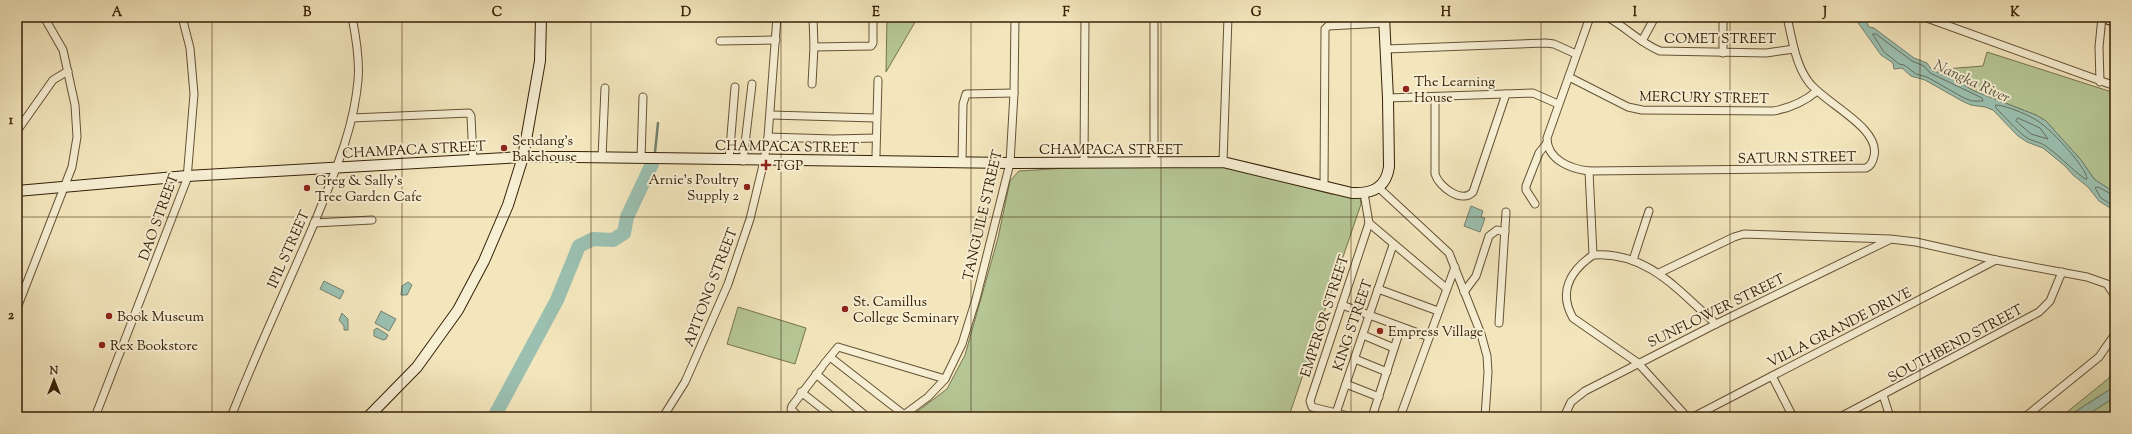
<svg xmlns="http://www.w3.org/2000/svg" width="2132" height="434" viewBox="0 0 2132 434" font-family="'Sorts Mill Goudy',serif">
	<rect width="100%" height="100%" fill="#f3e6bd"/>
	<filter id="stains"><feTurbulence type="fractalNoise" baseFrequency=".005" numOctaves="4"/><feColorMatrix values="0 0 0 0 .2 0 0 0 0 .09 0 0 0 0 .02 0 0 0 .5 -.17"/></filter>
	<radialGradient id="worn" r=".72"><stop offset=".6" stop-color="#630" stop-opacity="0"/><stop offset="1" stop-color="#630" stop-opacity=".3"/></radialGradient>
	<!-- green -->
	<g fill="#b6c695" stroke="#76734e">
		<polygon points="887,17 918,17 886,72"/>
		<polygon points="1987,52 2115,93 2115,193 2094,179 2081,160 2046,121 2036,115 1974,91 1956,80 1932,70 1983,66"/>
		<polygon points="1083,167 1227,167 1331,194 1360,197 1361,204 1289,416 1292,417 917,417 914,414 947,389 965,355 998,238 1010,181 1019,171"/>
		<polygon points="738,307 806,328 795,364 727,344"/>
		<polygon points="2115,358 2115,386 2067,417 2061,417 2109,378"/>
		<polygon points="2115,397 2115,417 2084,417"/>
	</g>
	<!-- water -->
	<g fill="#9bc0b1" stroke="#73806d">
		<polygon points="1854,17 1864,17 1869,27 1874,28 1914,58 1927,63 1932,70 1956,80 1974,91 2036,115 2046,121 2081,160 2094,179 2115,193 2115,211 2099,201 2088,187 2073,175 2065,166 2043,148 2027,142 2018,136 1993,110 1985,107 1971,105 1962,101 1925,80 1911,76 1902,68 1894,69 1893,63 1881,55"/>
		<polygon points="1471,206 1483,211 1481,217 1485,218 1480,232 1464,226"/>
		<polygon points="324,281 344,291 340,299 320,289"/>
		<polygon points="408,282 412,285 407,295 401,295 402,286"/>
		<polygon points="381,311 396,319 389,331 375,323"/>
		<polygon points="342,313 348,319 348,330 344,330 344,326 339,320"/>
		<polygon points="377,328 388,335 386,339 383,340 374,336 374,330"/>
		<polygon points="2115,386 2115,397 2084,417 2067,417"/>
	</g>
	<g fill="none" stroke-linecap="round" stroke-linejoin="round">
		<!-- shore -->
		<g stroke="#68705c" stroke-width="1">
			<polygon points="1873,34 1876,34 1912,61 1924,66 1930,73 1982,98 1983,101 1972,101 1964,98 1927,77 1916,74 1904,65 1899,64 1884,52"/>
			<path d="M1996,105C2006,105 2034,117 2042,124C2052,131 2087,168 2087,179H2085C2071,169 2061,157 2047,147C2041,142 2034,142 2027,138C2016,130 2006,118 1996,108Z"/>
			<polygon points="2018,118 2040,128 2048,139 2031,134 2016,121"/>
			<polyline points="2115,196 2098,187 2095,188 2101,198 2115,207"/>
		</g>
		<!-- stream -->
		<polyline stroke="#73806d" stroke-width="2.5" points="655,152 658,123"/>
		<!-- river -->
		<polyline stroke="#9bc0b1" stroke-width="14" points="494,417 557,300 579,246 593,239 613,240 624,233 627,217 652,164"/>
		<defs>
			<g id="street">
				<path d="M1590,17L1547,138C1547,160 1571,169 1589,171L1866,168C1871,166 1873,161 1874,156C1881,127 1822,102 1808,81C1795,63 1792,38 1787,17"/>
				<path d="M1607,17C1626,27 1640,43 1660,51L1766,53L1794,49"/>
				<polyline points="1723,17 1723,53"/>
				<polyline points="1924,17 2115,86"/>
				<polyline points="720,41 776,40"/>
				<polyline points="1642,41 1655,17"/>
				<polyline points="814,47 871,46 873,43 873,17"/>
				<polyline points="1387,49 1546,43 1554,44 1576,54"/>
				<path d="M1569,77L1628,107L1642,110L1773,111C1791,108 1804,102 1817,91"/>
				<polyline points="2100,82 2099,47 2102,17"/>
				<polyline points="812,84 814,47 813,17"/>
				<polyline points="1388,98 1533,93 1558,104"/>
				<path d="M1435,98V174C1439,187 1462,204 1473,192L1506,94"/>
				<polyline points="771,115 875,118"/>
				<polyline points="352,118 469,113 471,116 473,160"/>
				<polyline points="17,131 53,80 68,71"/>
				<polyline points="768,137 833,139 876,138"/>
				<polyline points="876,155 878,80"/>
				<polyline points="602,158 605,88"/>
				<polyline points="641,158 643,97"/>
				<polyline points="729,160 735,87"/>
				<polyline points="743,161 752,84"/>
				<polyline points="1154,162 1154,17"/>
				<polyline points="1223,162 1228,17"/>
				<polyline points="962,163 963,104 966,94 1014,93"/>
				<polyline points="1084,163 1085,17"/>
				<polyline points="1589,171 1593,255"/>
				<polyline points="1324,186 1325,29 1328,26 1384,23"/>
				<polyline points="1379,188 1449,253 1481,334 1487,356 1488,372 1485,417"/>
				<polyline points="1535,204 1526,190 1526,186 1539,153 1547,143"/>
				<polyline points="314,223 372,220"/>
				<polyline points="1369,223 1446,288"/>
				<polyline points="1633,260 1649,211"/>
				<polyline points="1659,273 1734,237 1744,234 1890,239 1916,242 1996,260 2087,277 2107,284 2115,296"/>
				<polyline points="1378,289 1438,311"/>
				<polyline points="1464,292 1476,276 1489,236 1497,230 1505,232"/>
				<polyline points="1342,305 1429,337"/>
				<polyline points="17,308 72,167 77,137 75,105 63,50 44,17"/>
				<polyline points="1499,323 1506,212"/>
				<polyline points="1363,335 1394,348"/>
				<polyline points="830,357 907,417"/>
				<polyline points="1355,359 1387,372"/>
				<polyline points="824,364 838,347 945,379"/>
				<polyline points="816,374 867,417"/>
				<polyline points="1772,376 1793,417"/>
				<polyline points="1346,384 1379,397"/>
				<polyline points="801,392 833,417"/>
				<polyline points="1883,395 1890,417"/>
				<polyline points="1336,413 1393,245"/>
				<polyline points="95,417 187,179 194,94 190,48 182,17"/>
				<path d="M231,417C257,350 288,285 316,219C334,174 354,129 358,80C360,59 356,37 352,17"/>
				<polyline points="663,417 685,382 707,332 728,284 750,219 764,161 768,137 777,17"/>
				<polyline points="799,417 791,409 792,406 822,367"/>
				<polyline points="901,417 928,397 945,379 962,344 976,299 1010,163 1014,93 1015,17"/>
				<polyline points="1352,417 1312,407 1310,401 1369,223 1364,193"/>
				<polyline points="1372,417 1401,327"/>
				<polyline points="1400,417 1455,267"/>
				<polyline points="1564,417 1571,402 1585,391 1716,324 1889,240"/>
				<path d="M1687,417L1638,363L1573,318C1558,292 1570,271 1593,255C1647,251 1679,291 1716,324"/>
				<polyline points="1693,417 1996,260"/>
				<polyline points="1840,417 2039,312 2050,301 2062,272"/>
				<polyline points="2025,417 2099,357 2115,334"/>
			</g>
			<g id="secondary">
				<polyline points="2103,17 2115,21"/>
				<path d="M17,191L187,176L523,157H575L1010,163L1223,162L1352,193C1372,194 1386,188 1389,167L1388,98L1384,17"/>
				<polyline points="368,417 417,367 458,310 484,261 508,205 523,157 540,61 541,17"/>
			</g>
		</defs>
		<!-- street casing -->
		<use href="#street" stroke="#655234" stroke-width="9"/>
		<!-- secondary casing -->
		<use href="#secondary" stroke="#362006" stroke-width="12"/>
		<!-- street -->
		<use href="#street" stroke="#f7efd4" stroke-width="7"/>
		<!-- secondary -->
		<use href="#secondary" stroke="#f7efd4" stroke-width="10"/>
	</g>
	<!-- grid -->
	<path fill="none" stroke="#362006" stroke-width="1" stroke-opacity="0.55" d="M212,17V417M402,17V417M591,17V417M781,17V417M971,17V417M1161,17V417M1351,17V417M1541,17V417M1730,17V417M1920,17V417M17,217H2115"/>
	<!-- markers -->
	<g fill="#8f2418" stroke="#f7efd4" stroke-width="1.5">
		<circle cx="1406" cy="89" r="4"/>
		<circle cx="504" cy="148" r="4"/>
		<path d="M764 159h4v4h4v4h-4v4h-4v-4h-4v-4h4z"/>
		<circle cx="747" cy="187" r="4"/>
		<circle cx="307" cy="188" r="4"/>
		<circle cx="845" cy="309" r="4"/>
		<circle cx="109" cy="316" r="4"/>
		<circle cx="1380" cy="331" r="4"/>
		<circle cx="102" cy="345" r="4"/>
	</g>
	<g text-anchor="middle" stroke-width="4" stroke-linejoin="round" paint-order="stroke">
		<!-- street labels -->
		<g font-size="14" fill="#362006" stroke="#f7efd4">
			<text x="1720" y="43">COMET STREET</text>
			<text transform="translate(1704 97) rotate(1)" y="5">MERCURY STREET</text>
			<text transform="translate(787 146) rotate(1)" y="5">CHAMPACA STREET</text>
			<text transform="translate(414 149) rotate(-3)" y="5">CHAMPACA STREET</text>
			<text x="1111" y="154">CHAMPACA STREET</text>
			<text transform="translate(1797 157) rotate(-1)" y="5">SATURN STREET</text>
			<text transform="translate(982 215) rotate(-77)" y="5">TANGUILE STREET</text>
			<text transform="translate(158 217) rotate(-70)" y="5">DAO STREET</text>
			<text transform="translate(288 249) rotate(-66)" y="5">IPIL STREET</text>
			<text transform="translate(710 287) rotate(-69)" y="5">APITONG STREET</text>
			<text transform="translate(1716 310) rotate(-26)" y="5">SUNFLOWER STREET</text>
			<text transform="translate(1324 316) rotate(-72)" y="5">EMPEROR STREET</text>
			<text transform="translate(1352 325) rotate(-71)" y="5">KING STREET</text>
			<text transform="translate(1839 327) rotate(-27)" y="5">VILLA GRANDE DRIVE</text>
			<text transform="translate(1955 343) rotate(-28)" y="5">SOUTHBEND STREET</text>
		</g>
		<!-- poi labels -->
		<g font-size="14" fill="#362006" stroke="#f7efd4" text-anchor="start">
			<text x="1414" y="86">The Learning<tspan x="1414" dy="16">House</tspan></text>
			<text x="512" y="145">Sendang's<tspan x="512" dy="16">Bakehouse</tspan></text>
			<text x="774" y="170">TGP</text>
			<text x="739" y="184" text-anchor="end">Arnie's Poultry<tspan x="739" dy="16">Supply 2</tspan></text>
			<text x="315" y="185">Greg &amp; Sally's<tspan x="315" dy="16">Tree Garden Cafe</tspan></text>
			<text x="853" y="306">St. Camillus<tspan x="853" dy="16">College Seminary</tspan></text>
			<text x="117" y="321">Book Museum</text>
			<text x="1388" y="336">Empress Village</text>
			<text x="110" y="350">Rex Bookstore</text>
		</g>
		<!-- water labels -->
		<g font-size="15" font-style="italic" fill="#545039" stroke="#f7efd4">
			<text transform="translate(1972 81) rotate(25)" y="5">Nangka River</text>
		</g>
	</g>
	<!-- margin -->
	<rect width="2132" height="434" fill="none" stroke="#f3e6bd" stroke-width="44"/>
	<!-- north arrow -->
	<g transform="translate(54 380)" stroke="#f7efd4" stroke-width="3" paint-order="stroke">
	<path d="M0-3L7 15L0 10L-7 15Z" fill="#362006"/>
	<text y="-6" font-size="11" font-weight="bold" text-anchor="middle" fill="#362006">N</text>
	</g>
	<rect x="22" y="22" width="2088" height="390" fill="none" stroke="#362006" stroke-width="1.5"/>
	<g font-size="13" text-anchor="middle" font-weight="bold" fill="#362006">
		<text x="117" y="16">A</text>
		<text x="307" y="16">B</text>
		<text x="497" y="16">C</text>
		<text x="686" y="16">D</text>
		<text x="876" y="16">E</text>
		<text x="1066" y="16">F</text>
		<text x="1256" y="16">G</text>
		<text x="1446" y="16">H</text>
		<text x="1635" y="16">I</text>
		<text x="1825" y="16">J</text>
		<text x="2015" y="16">K</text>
		<text x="11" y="124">1</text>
		<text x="11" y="319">2</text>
	</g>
	<rect width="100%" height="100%" filter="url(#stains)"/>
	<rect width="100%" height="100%" fill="url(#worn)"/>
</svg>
